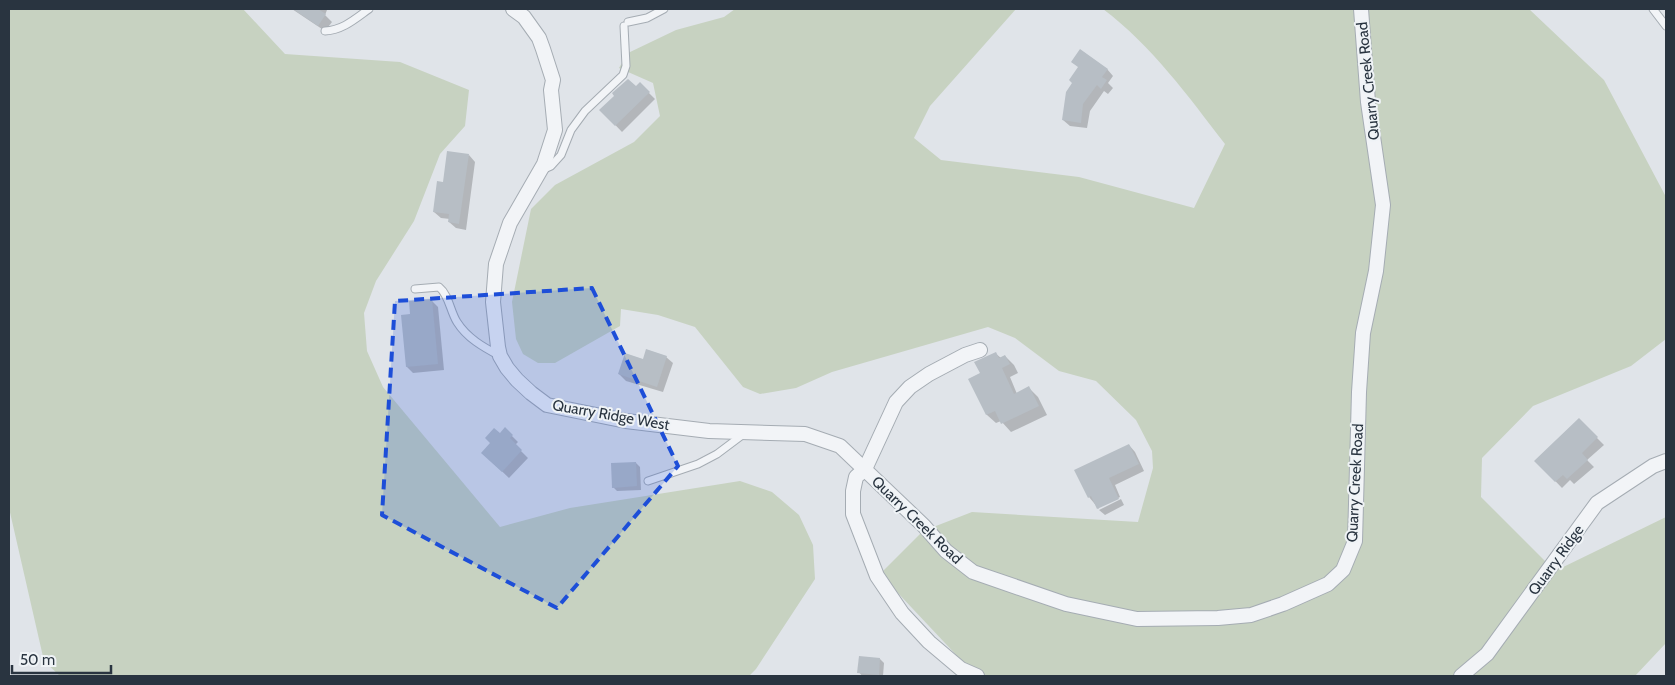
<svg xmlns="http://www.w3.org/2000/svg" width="1675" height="685" viewBox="0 0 1675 685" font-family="Cabin,sans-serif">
	<rect width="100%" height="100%" fill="#e0e4e9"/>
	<!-- green -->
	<g fill="#c7d2c1">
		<polygon points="9,9 243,9 285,54 400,62 469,90 465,126 440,154 414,221 376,281 364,313 367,351 383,387 500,527 570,508 740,481 772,492 799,515 813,545 815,579 756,669 749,676 60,676 44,661 9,508"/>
		<path d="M735,9H1016L930,106L914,138L941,160L1079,177L1194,208L1225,144C1188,96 1152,46 1103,9H1529L1604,80L1666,197V339L1631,366L1533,406L1482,458L1481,497L1555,571L1666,517V643L1635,676H976L880,574L923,531L972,512L1138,522L1153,468L1152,451L1136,420L1096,381L1059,371L1015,338L988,327L832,372L796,388L760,394L743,387L695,327L658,315L621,309L620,326L555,363H538L523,354L516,339L512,302L531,209L555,185L634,142L660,116L653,83L619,68L628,53L676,30L724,17Z"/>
	</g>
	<!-- shadow -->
	<g fill="#0003">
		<polygon points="292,9 326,9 327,10 325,15 332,22 325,31"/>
		<polygon points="1107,69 1113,76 1108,83 1113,88 1108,94 1104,91 1090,111 1087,128 1070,126 1063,120"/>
		<polygon points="640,84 655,99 622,132 601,110 616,96 636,88"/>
		<polygon points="469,155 475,162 466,230 456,228 449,222 450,219 441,218 434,212 444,183"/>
		<polygon points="431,300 438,307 444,370 413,373 407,367 411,315"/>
		<polygon points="995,353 1001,358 1005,356 1014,365 1018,373 1010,377 1017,394 1029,388 1038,397 1047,415 1011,432 1001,421 996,423 987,415 970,379 981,374"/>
		<polygon points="666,357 673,363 663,392 626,381 619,374 644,360"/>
		<polygon points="1579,420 1604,445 1587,460 1594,467 1574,484 1570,480 1562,488 1536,461"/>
		<polygon points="505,429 518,442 515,445 528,458 509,478 489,459 500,435"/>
		<polygon points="1129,445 1135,452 1144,471 1115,485 1120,497 1099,507 1099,509 1089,497"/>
		<polygon points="636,463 640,467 641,490 617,491 613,487"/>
		<polygon points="1121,499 1124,505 1105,515 1099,510"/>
		<polygon points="880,659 884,663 883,676 862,676 859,672"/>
	</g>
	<!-- building -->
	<g fill="#b7bec5">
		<polygon points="293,9 318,9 326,14 318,26"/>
		<polygon points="1080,49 1108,69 1102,77 1107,80 1101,89 1097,85 1083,104 1081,123 1062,120 1066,92 1072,83 1069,80 1078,67 1071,62"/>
		<polygon points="628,79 636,86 640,82 650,92 615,126 599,110 614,96 612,93"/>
		<polygon points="447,151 469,154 459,224 448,222 449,214 433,212 437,181 443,182"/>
		<polygon points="432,299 438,364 406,367 401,315 410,314 409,301"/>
		<polygon points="646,349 667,356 657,387 618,374 625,353 643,359"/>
		<polygon points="996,352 999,358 1005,355 1010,364 1002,368 1014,394 1029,386 1039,406 1001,424 995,411 986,415 968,379 980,373 974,362"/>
		<polygon points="1579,418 1598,437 1582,453 1588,460 1567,479 1563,475 1555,482 1534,461"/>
		<polygon points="505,427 513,435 510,438 522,450 502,472 481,453 490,443 485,438 494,428 500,433"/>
		<polygon points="1129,444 1139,464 1109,478 1119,499 1097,509 1091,496 1088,498 1074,470"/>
		<polygon points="636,462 637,486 612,488 611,463"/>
		<polygon points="859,656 880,658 879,675 857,673"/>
	</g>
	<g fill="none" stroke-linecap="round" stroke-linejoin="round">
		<defs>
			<g id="lane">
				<polyline points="1653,9 1666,26"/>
				<polyline points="628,22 647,18 664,9"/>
				<path d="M325,31C343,30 355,19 369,9"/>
				<polyline points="544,169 551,166 561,155 571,130 585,111 623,75 626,66 624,26"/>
				<path d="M415,289L439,287C449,295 450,311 457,322C467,338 483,347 500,356"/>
				<polyline points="648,481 698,464 717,454 745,433"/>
			</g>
			<g id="street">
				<polyline points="513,9 524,17 539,38 543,49 553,80 551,90 555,130 544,164 510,223 496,264 493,302 498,347 500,356 507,368 517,380 531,393 547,405 626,421 709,431 805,434 840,446 924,526 946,551 973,572 1066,604 1137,619 1218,618 1251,615 1283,604 1328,584 1343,570 1355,541 1359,392 1363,333 1376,271 1383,205 1368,102 1361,9"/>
				<polyline points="977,676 961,669 929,642 902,613 877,576 853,514 853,491 856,477 865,469 896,402 910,387 929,374 965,355 980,350"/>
				<polyline points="1461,676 1487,654 1597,503 1653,466 1666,461"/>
			</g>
		</defs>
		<!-- lane casing -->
		<use href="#lane" stroke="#a5acb3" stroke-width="9"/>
		<!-- street casing -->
		<use href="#street" stroke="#a5acb3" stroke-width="16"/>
		<!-- lane -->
		<use href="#lane" stroke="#f2f4f7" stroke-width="7"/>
		<!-- street -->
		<use href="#street" stroke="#f2f4f7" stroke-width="14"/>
	</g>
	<!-- marked area -->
	<path fill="#1d4ed8" fill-opacity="0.2" stroke="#1d4ed8" stroke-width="4" stroke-dasharray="10 6" stroke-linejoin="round" d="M592,288L678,466L557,608L382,515L395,301Z"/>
	<g text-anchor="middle" stroke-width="4" stroke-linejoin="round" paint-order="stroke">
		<!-- street labels -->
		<g font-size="15" fill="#293440" stroke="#eff3f6">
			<text transform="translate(1368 81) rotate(-96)" y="5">Quarry Creek Road</text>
			<text transform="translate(611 415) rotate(10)" y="5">Quarry Ridge West</text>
			<text transform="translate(1355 483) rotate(-87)" y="5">Quarry Creek Road</text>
			<text transform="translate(917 520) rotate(44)" y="5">Quarry Creek Road</text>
			<text transform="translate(1556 560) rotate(-54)" y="5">Quarry Ridge</text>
		</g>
	</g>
	<!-- border -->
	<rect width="1675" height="685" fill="none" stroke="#293440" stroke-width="20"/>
	<!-- scale -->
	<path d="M12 665v8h99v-8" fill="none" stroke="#293440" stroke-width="2.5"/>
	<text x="20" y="665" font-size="15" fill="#293440" stroke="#eff3f6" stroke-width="4" paint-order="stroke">50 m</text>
</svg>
